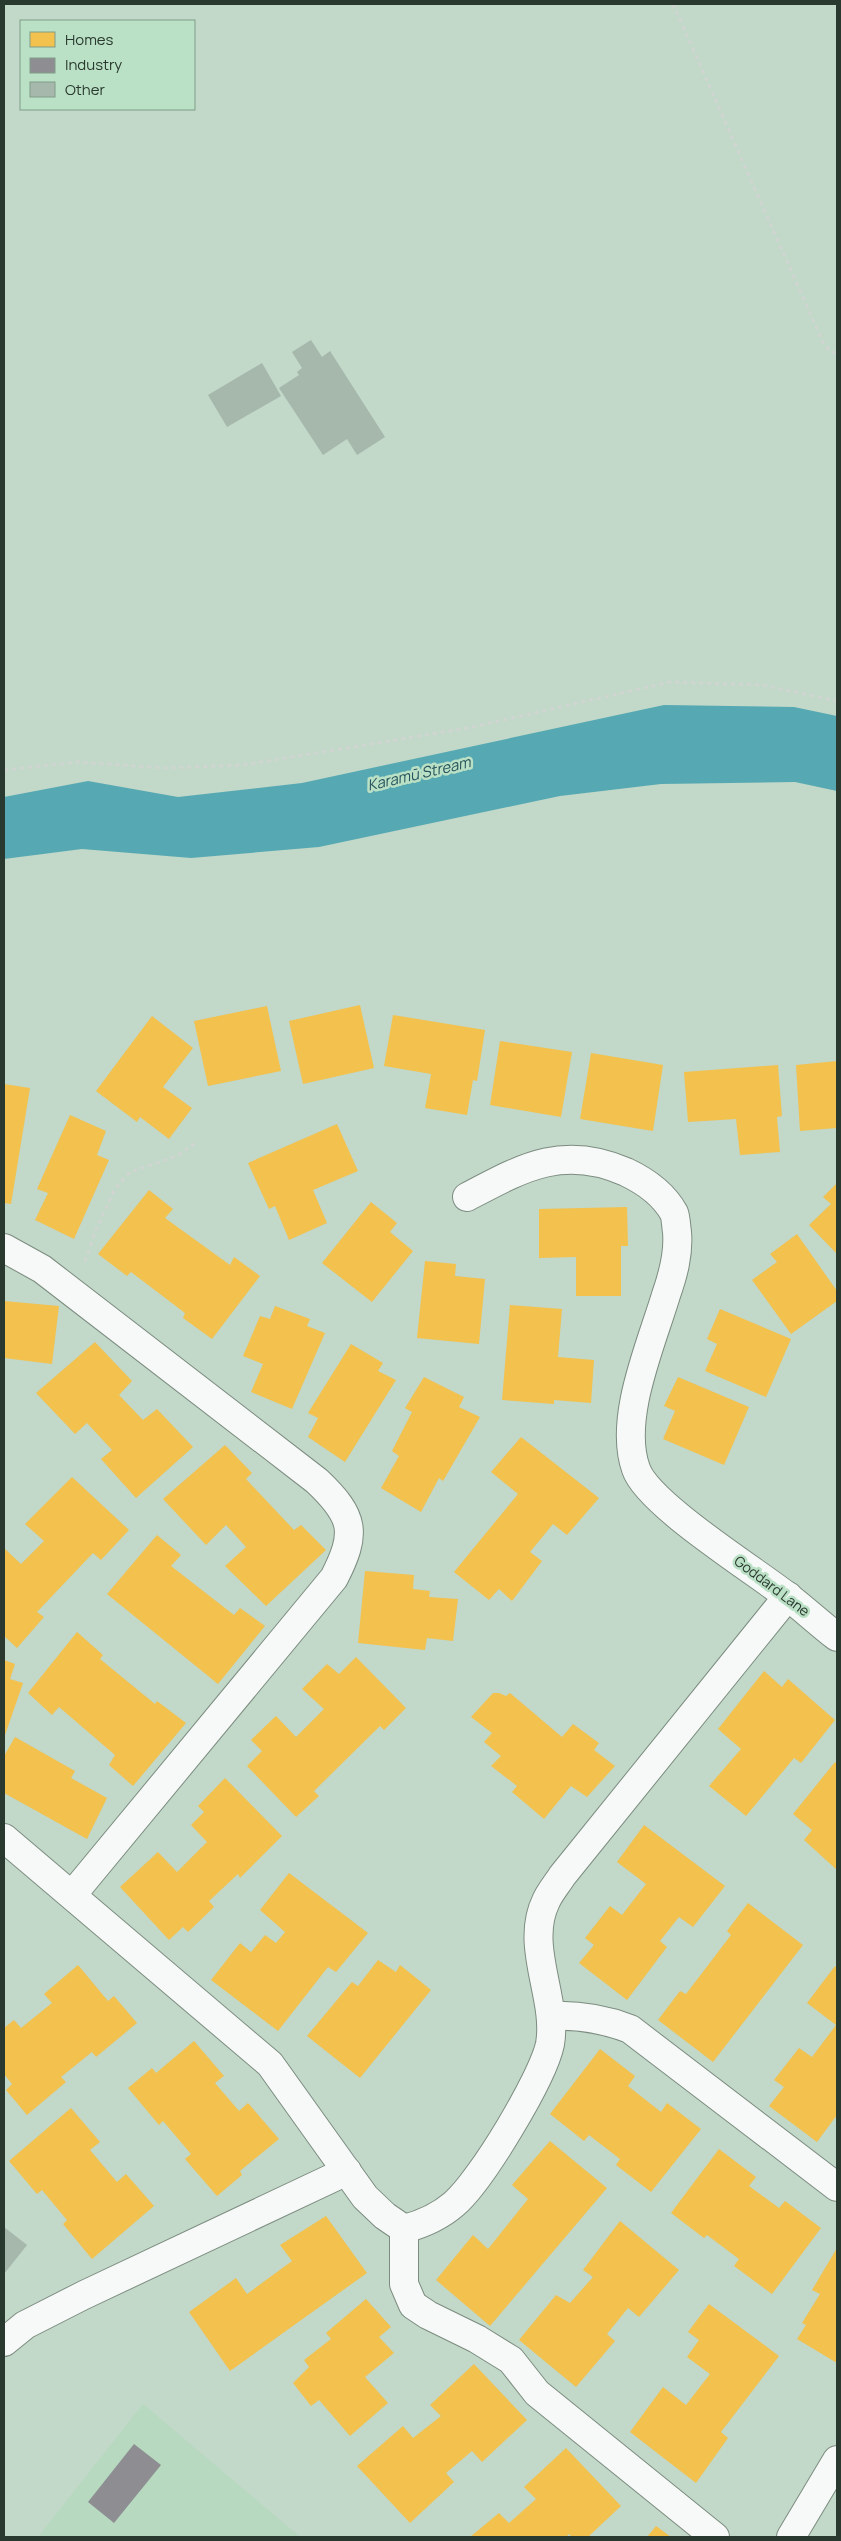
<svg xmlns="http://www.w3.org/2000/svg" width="841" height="2541" viewBox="0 0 841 2541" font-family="Manrope,sans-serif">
	<rect width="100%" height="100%" fill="#c2d8c8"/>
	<!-- built -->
	<polygon fill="#b6d9c0" points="143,2404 300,2537 38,2537"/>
	<!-- water -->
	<polygon fill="#56a9b3" points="664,705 794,707 837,716 837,791 795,782 661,784 560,796 319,847 191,858 82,849 4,859 4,797 88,781 178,797 302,783"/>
	<!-- homes -->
	<g fill="#f2c14e">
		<polygon points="360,1005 374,1068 303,1084 289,1021"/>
		<polygon points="267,1006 281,1071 208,1086 194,1021"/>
		<polygon points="393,1015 485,1030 477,1081 473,1080 467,1115 425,1108 431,1074 384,1066"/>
		<polygon points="152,1016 193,1048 163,1087 192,1108 169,1139 140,1117 137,1122 96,1091"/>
		<polygon points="500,1041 572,1052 561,1117 490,1105"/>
		<polygon points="591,1053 663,1065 653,1131 580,1119"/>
		<polygon points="837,1061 837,1128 800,1131 796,1065"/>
		<polygon points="778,1065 782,1116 777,1117 780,1152 740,1155 736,1119 688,1122 684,1072"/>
		<polygon points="4,1084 30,1088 11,1204 4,1203"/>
		<polygon points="70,1115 106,1131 97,1155 109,1160 74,1239 35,1220 48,1193 37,1189"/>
		<polygon points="337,1124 358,1171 313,1190 327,1223 289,1240 275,1206 269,1209 248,1163"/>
		<polygon points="837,1183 837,1254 809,1225 831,1204 823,1197"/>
		<polygon points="149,1190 173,1209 165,1218 230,1265 234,1257 260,1276 212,1339 183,1318 185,1313 131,1272 127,1276 98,1254"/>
		<polygon points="371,1202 397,1223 390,1232 413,1251 372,1302 322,1263"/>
		<polygon points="627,1207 628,1246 621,1246 621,1296 576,1296 576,1257 539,1258 539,1209"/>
		<polygon points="797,1234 837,1291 837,1301 791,1334 752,1280 777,1262 770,1254"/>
		<polygon points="425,1261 456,1264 455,1276 485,1279 479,1344 417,1338"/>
		<polygon points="4,1301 59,1306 52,1364 4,1358"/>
		<polygon points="510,1305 562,1309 558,1357 594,1360 591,1403 554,1400 554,1404 502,1400"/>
		<polygon points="275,1306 310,1319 307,1326 325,1333 292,1409 251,1392 263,1364 243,1356 260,1316 270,1319"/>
		<polygon points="720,1309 791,1339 766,1397 705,1371 717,1344 707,1339"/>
		<polygon points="95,1342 132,1381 119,1395 143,1420 157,1409 193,1447 136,1498 101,1459 112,1450 87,1423 75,1434 36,1393"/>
		<polygon points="351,1344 383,1363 378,1371 396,1380 345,1462 308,1437 318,1418 308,1413"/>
		<polygon points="424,1377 464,1397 459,1407 480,1417 443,1481 439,1478 421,1512 381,1488 399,1456 392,1451 412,1412 405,1408"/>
		<polygon points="678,1377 749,1407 724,1465 663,1439 675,1411 664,1406"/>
		<polygon points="521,1437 599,1498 567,1535 553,1524 530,1552 542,1561 512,1601 499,1589 489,1600 454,1572 518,1494 491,1472"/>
		<polygon points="225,1445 252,1473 246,1479 294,1530 301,1525 326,1550 266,1606 225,1566 246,1547 226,1525 206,1545 163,1499"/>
		<polygon points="72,1477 129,1530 101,1560 93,1553 37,1612 44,1617 17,1648 4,1636 4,1548 21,1564 44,1541 25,1524"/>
		<polygon points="157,1535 181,1555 171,1566 234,1615 240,1608 265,1626 218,1684 107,1594"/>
		<polygon points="365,1571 414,1575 413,1589 430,1591 429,1597 458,1599 453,1641 427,1638 425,1650 358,1643"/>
		<polygon points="77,1632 103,1655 100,1659 155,1704 157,1701 186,1723 133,1786 109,1765 115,1755 59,1707 52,1715 28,1693"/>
		<polygon points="356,1657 406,1708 384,1730 380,1726 314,1791 319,1796 296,1817 247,1766 262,1751 251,1740 276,1716 296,1737 324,1709 302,1689 327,1664 339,1674"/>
		<polygon points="4,1660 15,1664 10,1679 23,1683 4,1738"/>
		<polygon points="764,1671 782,1687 788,1679 835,1720 801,1763 794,1758 746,1816 709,1786 741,1749 718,1729"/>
		<polygon points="493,1693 499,1693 506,1696 510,1693 562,1737 573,1724 599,1743 594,1750 615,1766 587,1797 571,1786 544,1819 512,1792 517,1786 491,1766 501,1756 484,1742 492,1733 471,1717"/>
		<polygon points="15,1737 75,1771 71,1778 107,1798 87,1839 4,1793 4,1756"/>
		<polygon points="835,1762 837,1764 837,1870 804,1840 812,1830 793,1814"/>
		<polygon points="225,1778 282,1836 240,1878 238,1874 209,1901 214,1907 188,1932 183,1927 169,1940 120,1887 158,1852 177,1872 207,1842 191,1825 204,1812 198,1806"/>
		<polygon points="644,1825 725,1886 693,1927 679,1917 660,1941 667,1947 627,2000 579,1963 594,1945 585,1938 610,1906 622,1915 646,1884 617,1862"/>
		<polygon points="289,1873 368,1933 336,1972 328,1967 278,2031 211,1980 240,1943 251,1952 265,1935 276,1943 285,1932 260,1910"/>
		<polygon points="748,1903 803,1945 713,2062 658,2020 680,1991 686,1994 731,1935 727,1931"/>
		<polygon points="378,1960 396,1972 400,1965 431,1990 360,2078 307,2036 352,1982 358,1986"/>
		<polygon points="78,1965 108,2001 114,1996 137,2023 96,2057 92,2052 61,2077 66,2082 27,2115 6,2090 12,2084 4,2074 4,2028 14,2020 21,2028 52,2003 44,1994"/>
		<polygon points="835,1966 837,1968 837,2115 817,2142 769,2106 784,2087 774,2080 799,2048 812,2057 836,2025 807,2003"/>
		<polygon points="194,2041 224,2076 215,2083 239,2111 248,2103 279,2139 240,2171 242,2175 217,2196 185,2159 191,2154 163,2121 159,2125 128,2088 152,2068 156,2073"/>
		<polygon points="600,2049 635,2076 628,2086 661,2112 667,2103 701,2129 651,2192 616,2165 620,2159 589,2135 584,2141 550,2114"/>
		<polygon points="71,2108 100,2142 90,2150 117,2182 126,2174 154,2206 92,2259 63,2224 67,2220 42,2190 37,2194 9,2161"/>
		<polygon points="550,2141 607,2188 490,2326 436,2280 473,2235 488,2249 528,2199 512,2185"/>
		<polygon points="719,2149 756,2177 749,2186 779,2208 785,2201 821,2228 772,2294 734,2266 739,2259 707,2235 704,2238 671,2213"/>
		<polygon points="326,2216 367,2273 230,2371 189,2312 236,2278 247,2294 292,2261 280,2245"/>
		<polygon points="620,2221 679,2270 639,2317 628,2308 607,2334 615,2341 576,2387 519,2340 556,2295 570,2303 593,2277 583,2270"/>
		<polygon points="837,2248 837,2363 797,2339 806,2325 802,2323 820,2294 812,2290"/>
		<polygon points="366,2299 391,2327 379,2337 394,2353 365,2377 388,2403 350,2436 319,2400 311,2406 293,2383 309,2367 304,2360 331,2339 326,2333"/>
		<polygon points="709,2304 779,2356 721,2432 728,2438 696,2483 630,2432 663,2387 686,2405 710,2374 687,2357 699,2340 688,2332"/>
		<polygon points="474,2364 527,2420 482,2462 472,2451 446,2473 454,2482 410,2523 357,2466 403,2426 413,2438 441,2416 430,2405"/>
		<polygon points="566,2448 621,2506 588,2537 572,2537 569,2534 566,2537 470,2537 499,2513 509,2523 536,2499 524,2487"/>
		<polygon points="656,2526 671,2537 647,2537"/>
	</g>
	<!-- industry -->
	<polygon fill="#8d8d92" points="134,2444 161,2465 114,2523 88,2502"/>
	<!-- building -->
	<g fill="#a6b7ab">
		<polygon points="311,340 322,357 330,351 385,437 357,455 347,439 323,455 279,388 299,375 297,372 302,368 292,352"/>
		<polygon points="262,363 281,396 227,427 208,395"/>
		<polygon points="4,2227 27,2245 4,2274"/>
	</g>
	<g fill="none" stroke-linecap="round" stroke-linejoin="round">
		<defs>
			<g id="minor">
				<path d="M467,1197C522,1168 563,1144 626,1172C645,1181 663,1193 674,1213C676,1218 676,1226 677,1232C679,1254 673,1275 666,1295C651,1345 618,1419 636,1469C648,1504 754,1570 787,1596C804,1609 820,1624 837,1637"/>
				<path d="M4,1248L42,1269L317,1481C355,1517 357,1533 334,1578L72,1895"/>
				<path d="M4,1838L270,2064L365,2197L385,2216L404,2229C423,2224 439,2217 454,2204C481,2181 543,2078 550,2044C558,1998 524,1946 546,1901C550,1892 557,1884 562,1876L788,1596"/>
				<path d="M552,2016C580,2015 604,2019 630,2029L837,2187"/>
				<polyline points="404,2229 404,2284 413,2305 428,2315 477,2339 511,2360 537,2393 715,2537"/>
				<polyline points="4,2342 25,2325 84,2295 347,2171"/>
				<polyline points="791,2537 837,2460"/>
			</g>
		</defs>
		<!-- minor casing -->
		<use href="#minor" stroke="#7c8c80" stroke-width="30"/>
		<!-- path -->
		<g stroke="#cfd5d0" stroke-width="3" stroke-dasharray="4 4" stroke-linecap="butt">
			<polyline points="673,4 825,347 837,354"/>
			<polyline points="4,770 78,762 166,768 243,765 468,728 670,682 762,685 837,701"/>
			<polyline points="85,1261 97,1227 115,1189 130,1172 177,1156 198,1141"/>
		</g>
		<!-- minor -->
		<use href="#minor" stroke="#f6f9f7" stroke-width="28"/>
	</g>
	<g text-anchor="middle" stroke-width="5" stroke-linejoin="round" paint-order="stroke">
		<!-- street labels -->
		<g font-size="14" fill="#2a392f" stroke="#bae0c5">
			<text transform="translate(772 1586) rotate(37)" y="5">Goddard Lane</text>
		</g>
		<!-- water labels -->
		<g font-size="15" font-style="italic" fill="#26535c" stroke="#bae0c5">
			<text transform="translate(419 774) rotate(-13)" y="5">Karamū Stream</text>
		</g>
	</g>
	<!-- border -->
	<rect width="841" height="2541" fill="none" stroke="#2a392f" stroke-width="10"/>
	<!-- legend -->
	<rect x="20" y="20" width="175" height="90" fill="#bae0c5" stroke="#809d89"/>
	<rect x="30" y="32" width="25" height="15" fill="#f2c14e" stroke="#809d89"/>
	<text x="65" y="45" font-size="15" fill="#2a392f">Homes</text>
	<rect x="30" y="58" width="25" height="15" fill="#8d8d92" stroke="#809d89"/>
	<text x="65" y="70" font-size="15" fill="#2a392f">Industry</text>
	<rect x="30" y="82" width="25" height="15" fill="#a6b7ab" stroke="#809d89"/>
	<text x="65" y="95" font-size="15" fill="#2a392f">Other</text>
</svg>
